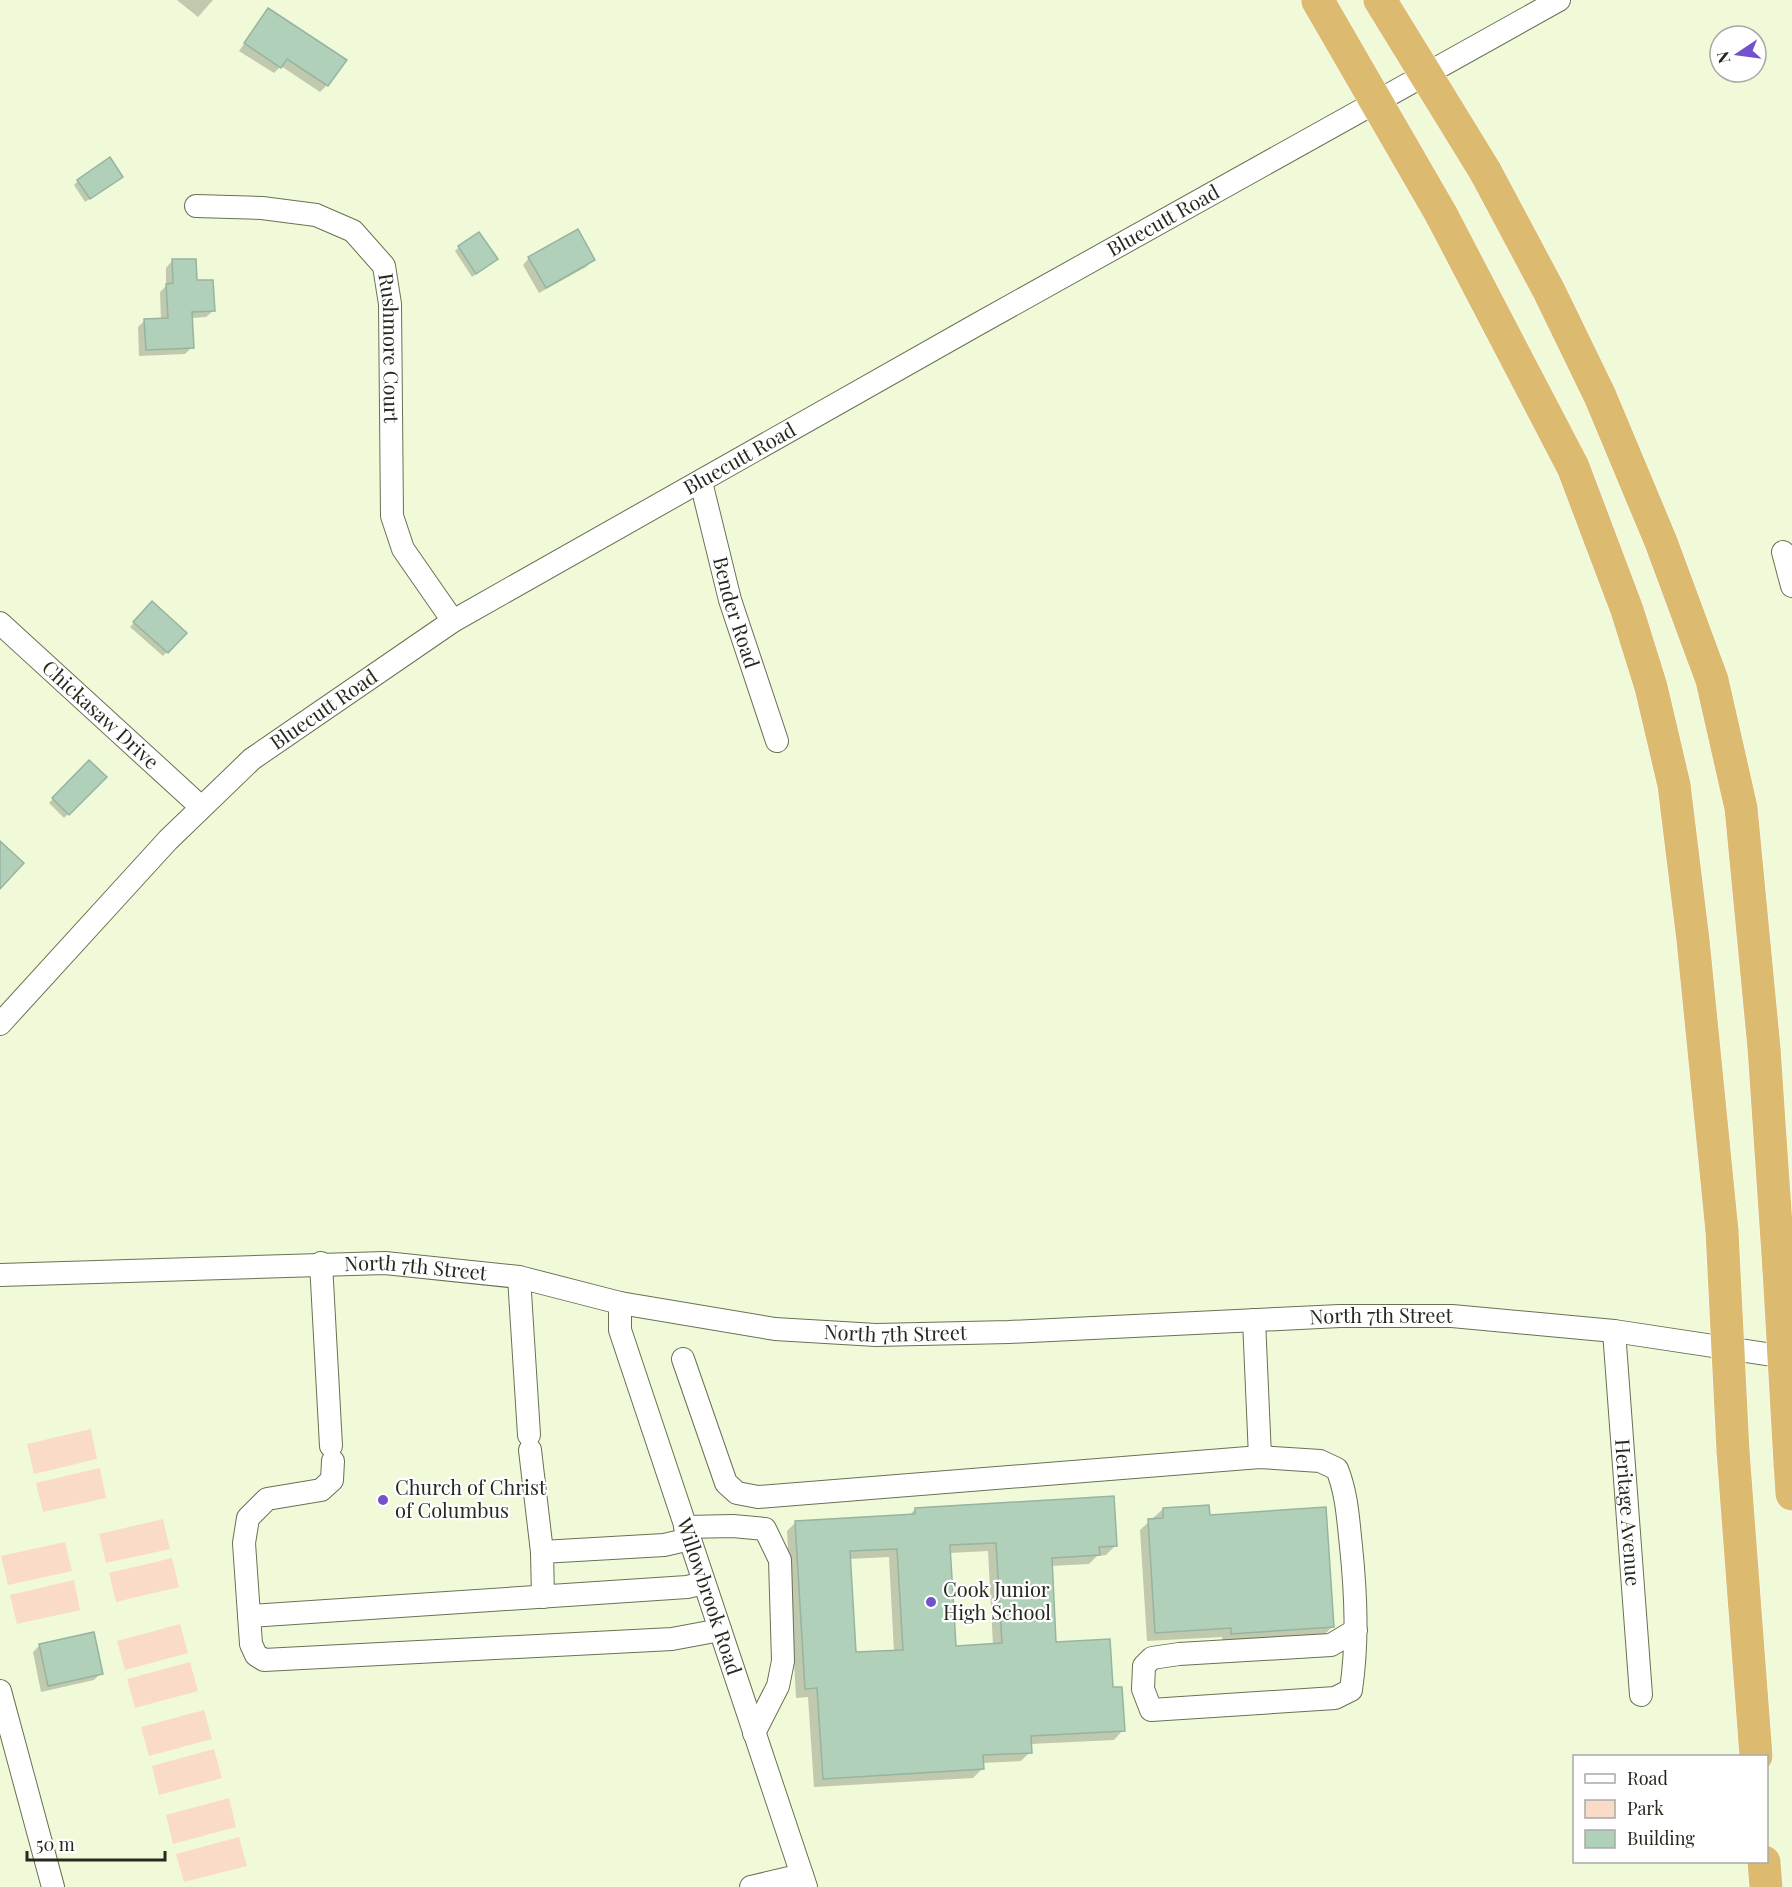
<svg xmlns="http://www.w3.org/2000/svg" width="1792" height="1887" viewBox="0 0 1792 1887" font-family="'Playfair Display',serif">
	<rect width="100%" height="100%" fill="#f0fad9"/>
	<!-- green -->
	<g fill="#fadbc8">
		<polygon points="91,1429 97,1459 34,1474 27,1444"/>
		<polygon points="100,1468 106,1498 43,1512 36,1483"/>
		<polygon points="163,1519 170,1549 106,1563 99,1534"/>
		<polygon points="65,1542 72,1571 8,1585 1,1556"/>
		<polygon points="172,1558 179,1587 116,1602 109,1573"/>
		<polygon points="74,1580 80,1610 17,1624 10,1595"/>
		<polygon points="180,1624 188,1653 125,1670 117,1641"/>
		<polygon points="190,1662 198,1691 135,1708 127,1679"/>
		<polygon points="204,1710 212,1739 149,1756 141,1727"/>
		<polygon points="214,1749 222,1778 159,1795 152,1766"/>
		<polygon points="229,1798 236,1827 173,1844 166,1815"/>
		<polygon points="239,1837 247,1866 184,1882 176,1854"/>
	</g>
	<!-- shadow -->
	<g fill="#0003" fill-rule="evenodd">
		<polygon points="177,0 213,0 198,17"/>
		<polygon points="268,10 327,85 320,92 281,66 274,73 239,51"/>
		<polygon points="122,177 85,202 74,185 78,181"/>
		<polygon points="459,247 496,259 472,277 455,251"/>
		<polygon points="529,258 593,260 586,267 539,293 523,265"/>
		<polygon points="172,261 196,282 213,311 206,317 191,318 192,347 185,354 139,356 138,327 145,320 161,320 160,292 166,286 166,268"/>
		<polygon points="152,603 185,633 163,656 130,627"/>
		<polygon points="89,762 104,777 64,818 49,803"/>
		<path d="M915,1509L1115,1546L1106,1555L1097,1556L1089,1564L1051,1566L1055,1644L1112,1689L1123,1730L1114,1740L1030,1744V1752L1021,1761L982,1763V1769L973,1778L814,1787L808,1697L796,1698L787,1531L796,1522L909,1516ZM988,1551L993,1645L954,1647L949,1553ZM889,1557L894,1652L854,1654L849,1559Z"/>
		<polygon points="1163,1509 1208,1516 1325,1509 1332,1627 1323,1636 1223,1643 1222,1637 1147,1641 1140,1530"/>
		<polygon points="40,1645 101,1673 94,1680 41,1692 33,1652"/>
	</g>
	<!-- building -->
	<g fill="#b1d0ba" stroke="#96b49f" stroke-width="1.5" fill-rule="evenodd">
		<polygon points="268,8 347,60 328,86 287,59 281,68 244,43"/>
		<polygon points="110,157 123,177 90,199 77,180"/>
		<polygon points="578,229 595,260 546,288 528,257"/>
		<polygon points="479,232 498,259 476,274 458,246"/>
		<polygon points="172,259 196,259 197,280 213,280 215,311 192,312 194,348 146,350 144,319 168,318 166,284 173,283"/>
		<polygon points="152,601 187,633 168,653 133,622"/>
		<polygon points="89,760 107,777 69,815 52,798"/>
		<polygon points="0,841 24,863 0,889"/>
		<path d="M1114,1496L1117,1546L1099,1547L1100,1555L1052,1558L1056,1642L1110,1639L1113,1687H1122L1125,1731L1031,1736L1032,1753L983,1755L984,1769L823,1779L817,1688L805,1689L795,1521L915,1514V1508ZM996,1543L1002,1643L956,1646L950,1545ZM897,1549L903,1650L856,1652L850,1551Z"/>
		<polygon points="1209,1505 1210,1515 1326,1507 1334,1627 1231,1634 1231,1628 1155,1633 1148,1519 1163,1518 1163,1508"/>
		<polygon points="94,1632 103,1674 48,1686 39,1644"/>
	</g>
	<g fill="none" stroke-linecap="round" stroke-linejoin="round">
		<defs>
			<g id="minor">
				<path id="s1" d="M196,206L262,208L316,215L353,231L384,266L390,304L392,516L403,549L453,621"/>
				<path id="s2" d="M701,482L730,600L777,741"/>
				<polyline points="1783,552 1792,586"/>
				<path id="s3" d="M0,623L201,807"/>
				<path id="s4" d="M0,1024L168,840L252,759L453,621L978,324L1559,0"/>
				<polyline points="321,1263 331,1446"/>
				<path id="s5" d="M0,1275L385,1263L519,1277L620,1303L775,1329L876,1335L1009,1332L1340,1316H1452L1614,1331L1792,1358"/>
				<polyline points="519,1277 529,1435"/>
				<path id="s6" d="M620,1303V1330L806,1887"/>
				<polyline points="1254,1320 1260,1457"/>
				<path id="s7" d="M1614,1331L1641,1695"/>
				<path d="M683,1359L726,1483L737,1493L758,1497L1260,1457L1320,1461L1337,1469C1347,1494 1348,1519 1351,1546C1356,1595 1358,1641 1351,1690L1335,1698L1151,1710L1143,1689L1144,1666L1152,1658L1179,1654L1331,1645L1356,1630"/>
				<polyline points="530,1450 542,1552"/>
				<polyline points="333,1461 332,1480 321,1490 267,1499 248,1518 244,1543 251,1644 256,1655 264,1660 672,1639 720,1630"/>
				<polyline points="685,1527 733,1526 765,1529 780,1560 783,1661 778,1686 754,1733"/>
				<polyline points="543,1597 542,1552 664,1545 690,1539"/>
				<polyline points="249,1616 687,1587 704,1583"/>
				<polyline points="0,1691 53,1887"/>
				<polyline points="751,1887 802,1875"/>
			</g>
			<g id="highway">
				<polyline points="1485,171 1549,291 1600,396 1661,542 1712,680 1741,808 1764,1048 1779,1270"/>
				<polyline points="1441,214 1573,467 1627,610 1651,687 1674,785 1693,940 1722,1231"/>
				<polyline points="1733,1451 1756,1756"/>
				<polyline points="1790,1463 1792,1494"/>
				<polyline points="1764,1862 1766,1887"/>
			</g>
		</defs>
		<!-- minor casing -->
		<use href="#minor" stroke="#697154" stroke-width="24"/>
		<!-- highway casing -->
		<use href="#highway" stroke="#fff" stroke-width="34"/>
		<!-- minor -->
		<use href="#minor" stroke="#fff" stroke-width="22"/>
		<!-- highway -->
		<use href="#highway" stroke="#dcbb70" stroke-width="33"/>
		<defs>
			<g id="highway-bridge">
				<polyline points="1380,0 1485,171"/>
				<polyline points="1318,1 1441,214"/>
				<polyline points="1722,1231 1733,1451"/>
				<polyline points="1779,1270 1790,1463"/>
			</g>
		</defs>
		<!-- highway-bridge casing -->
		<use href="#highway-bridge" stroke="#fff" stroke-width="34" stroke-linecap="butt"/>
		<!-- highway-bridge -->
		<use href="#highway-bridge" stroke="#dcbb70" stroke-width="33"/>
	</g>
	<!-- markers -->
	<g fill="#7152cc" stroke="#fff" stroke-width="2">
		<circle cx="383" cy="1500" r="6"/>
		<circle cx="931" cy="1602" r="6"/>
	</g>
	<g text-anchor="middle" stroke-width="4.5" stroke-linejoin="round" paint-order="stroke">
		<!-- street labels -->
		<g font-size="20" fill="#262a1e" stroke="#fff">
			<text dy="7" stroke="none"><textPath href="#s4" startOffset="1425">Bluecutt Road</textPath></text>
			<text dy="7" stroke="none"><textPath href="#s1" startOffset="290">Rushmore Court</textPath></text>
			<text dy="7" stroke="none"><textPath href="#s4" startOffset="939">Bluecutt Road</textPath></text>
			<text dy="7" stroke="none"><textPath href="#s2" startOffset="135">Bender Road</textPath></text>
			<text dy="7" stroke="none"><textPath href="#s4" startOffset="453">Bluecutt Road</textPath></text>
			<text dy="7" stroke="none"><textPath href="#s3" startOffset="136">Chickasaw Drive</textPath></text>
			<text dy="7" stroke="none"><textPath href="#s5" startOffset="416">North 7th Street</textPath></text>
			<text dy="7" stroke="none"><textPath href="#s5" startOffset="1388">North 7th Street</textPath></text>
			<text dy="7" stroke="none"><textPath href="#s5" startOffset="902">North 7th Street</textPath></text>
			<text dy="7" stroke="none"><textPath href="#s7" startOffset="182">Heritage Avenue</textPath></text>
			<text dy="7" stroke="none"><textPath href="#s6" startOffset="308">Willowbrook Road</textPath></text>
		</g>
		<!-- poi labels -->
		<g font-size="20" fill="#262a1e" stroke="#fff" text-anchor="start">
			<text x="395" y="1495">Church of Christ<tspan x="395" dy="23">of Columbus</tspan></text>
			<text x="943" y="1597">Cook Junior<tspan x="943" dy="23">High School</tspan></text>
		</g>
	</g>
	<!-- legend -->
	<rect x="1573" y="1755" width="195" height="108" fill="#ffffff" stroke="#a8aaa5" stroke-width="1.5"/>
	<rect x="1585" y="1774" width="30" height="9" fill="#ffffff" stroke="#a8aaa5" stroke-width="1.5"/>
	<text x="1627" y="1785" font-size="18" fill="#262a1e">Road</text>
	<rect x="1585" y="1800" width="30" height="18" fill="#fadbc8" stroke="#a8aaa5" stroke-width="1.5"/>
	<text x="1627" y="1815" font-size="18" fill="#262a1e">Park</text>
	<rect x="1585" y="1830" width="30" height="18" fill="#b1d0ba" stroke="#a8aaa5" stroke-width="1.5"/>
	<text x="1627" y="1845" font-size="18" fill="#262a1e">Building</text>
	<!-- north arrow -->
	<g transform="translate(1738 54) rotate(257)"><circle r="28" fill="#ffffff" stroke="#a8aaa5" stroke-width="1.5"/>
	<path d="M0-4.5L10 22L0 15L-10 22Z" fill="#7152cc"/>
	<text y="-9" font-size="16" font-weight="bold" text-anchor="middle" fill="#262a1e">N</text>
	</g>
	<!-- scale -->
	<path d="M27 1851v9h138v-9" fill="none" stroke="#262a1e" stroke-width="3"/>
	<text x="36" y="1851" font-size="18" fill="#262a1e" stroke="#ffffff" stroke-width="4.5" paint-order="stroke">50 m</text>
</svg>
